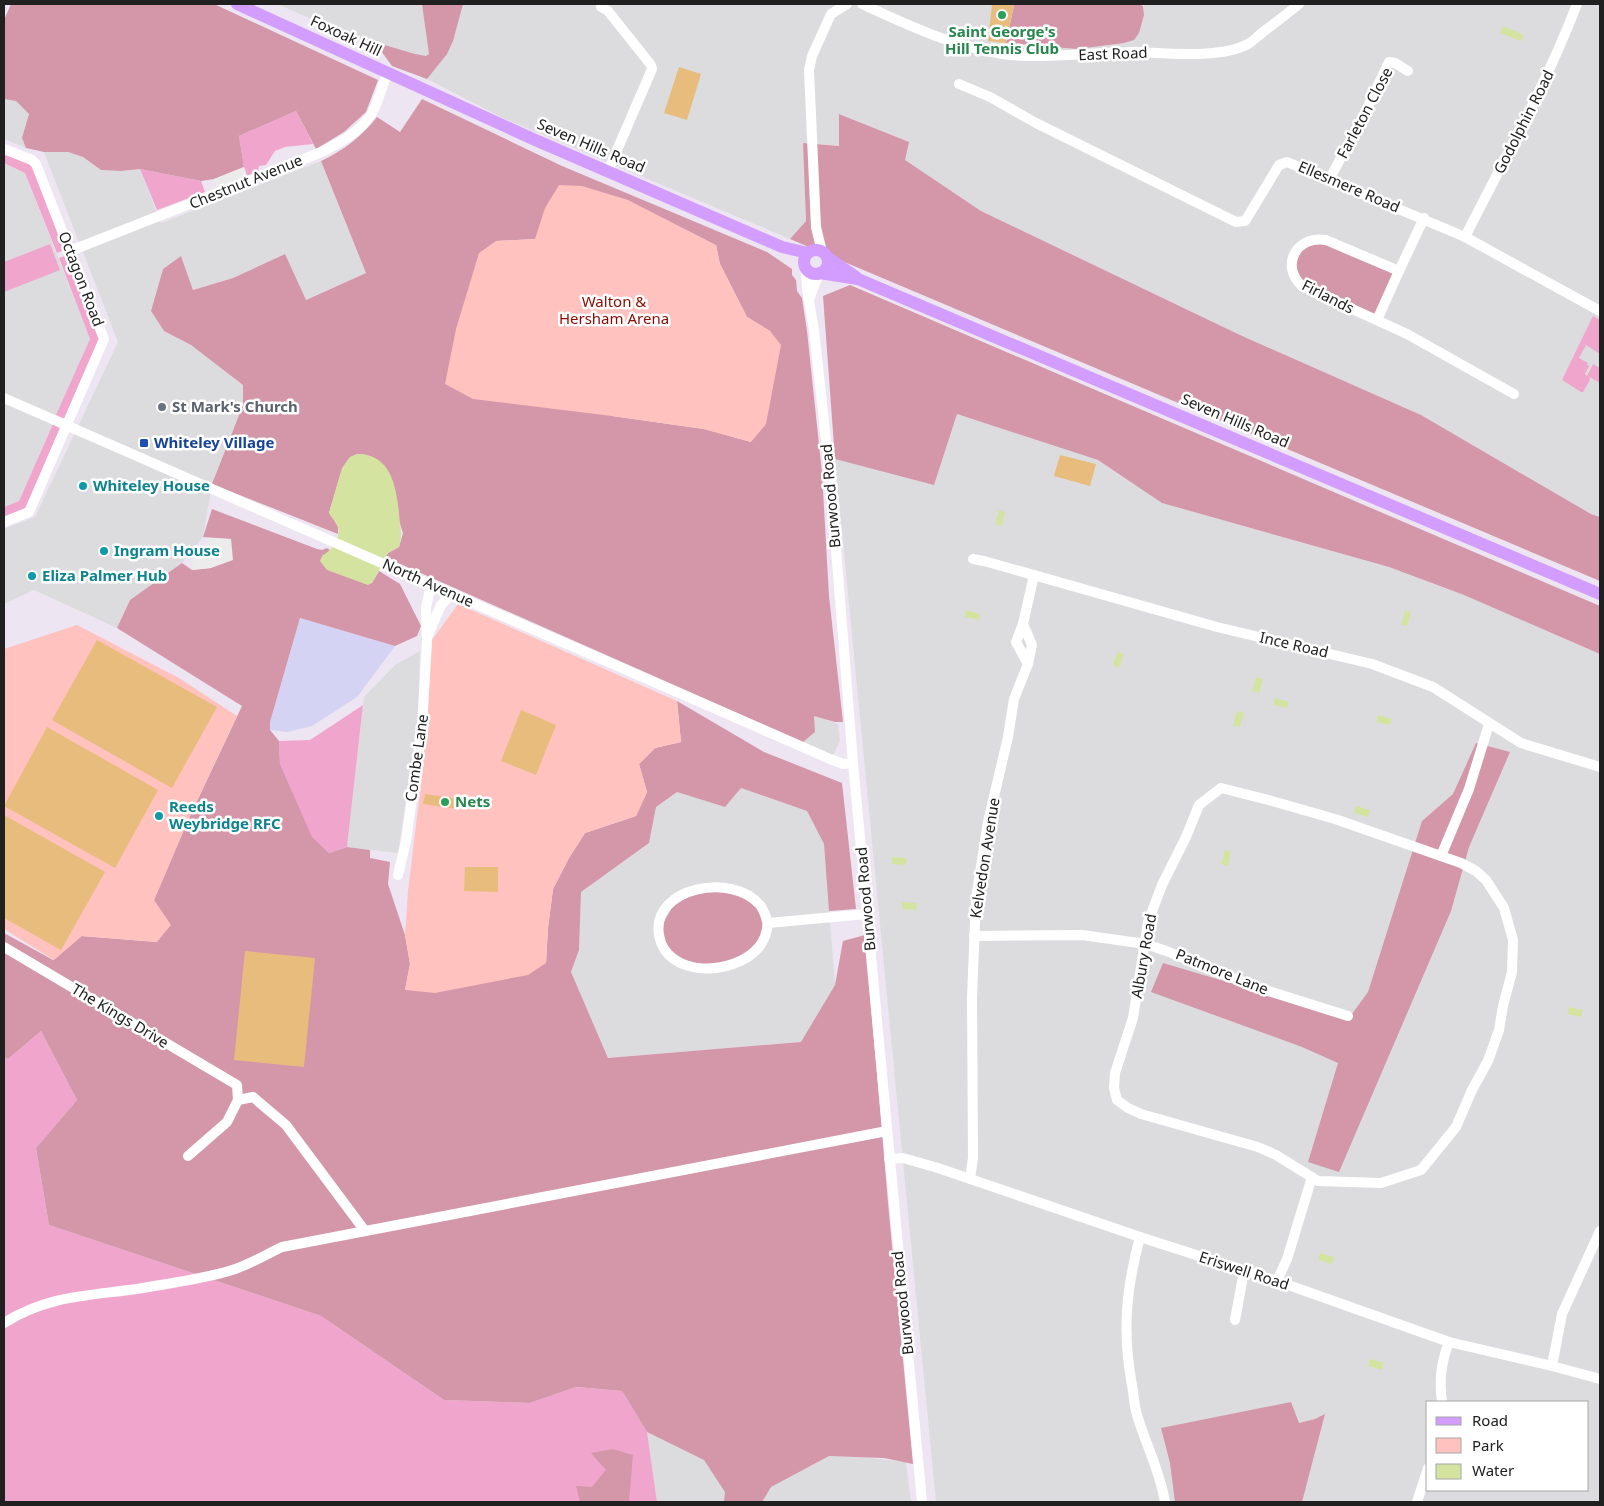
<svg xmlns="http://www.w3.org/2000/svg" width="1604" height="1506" viewBox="0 0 1604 1506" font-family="'Noto Sans',sans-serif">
	<rect width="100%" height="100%" fill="#ede5f1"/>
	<!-- residential -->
	<g fill="#dcdcde" fill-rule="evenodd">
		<polygon points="277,4 992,4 989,41 1077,49 1144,15 1144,4 1600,4 1600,517 1591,514 1421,415 1240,335 981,211 904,160 908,142 840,114 840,146 804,143 806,221 790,239 503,118 427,79 392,66 379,48"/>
		<polygon points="4,99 16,101 29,114 22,138 26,148 4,139"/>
		<polygon points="44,152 68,152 83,157 101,170 121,171 140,169 161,223 321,161 366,273 305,300 284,254 233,278 193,290 181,256 163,269 151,311 164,331 191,345 243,385 243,405 212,484 203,537 182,563 130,600 117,628 34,590 4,604 4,529 35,517 118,342"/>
		<polygon points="4,163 25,173 90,339 19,501 4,507"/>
		<path d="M957,414L1098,460L1162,503L1389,567L1464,595L1600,654V1502H936L835,459L934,484ZM1428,1402H1588V1490H1428Z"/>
		<polygon points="420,651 418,716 398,853 347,847 364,697 395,665"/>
		<polygon points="799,708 838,724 840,741 833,755 785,734"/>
		<polygon points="741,788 807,811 824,844 835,985 802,1042 608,1058 571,972 579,950 581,892 649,843 656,807 677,792 725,807"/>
		<polygon points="647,1432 906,1462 911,1502 657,1502"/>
	</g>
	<!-- commercial -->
	<polygon fill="#d4d3f3" points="300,618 395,646 357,697 312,726 287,732 270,730 270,722"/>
	<!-- grass -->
	<g fill="#f0a6cc">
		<polygon points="296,111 313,144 285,147 275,151 266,165 259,166 258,171 247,176 244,167 239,136"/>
		<polygon points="4,153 29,164 33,168 65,250 57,253 25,173 4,163"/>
		<polygon points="140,169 201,181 205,192 157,210"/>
		<polygon points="50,244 60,270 4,292 4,262"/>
		<polygon points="67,255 100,339 65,418 63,418 56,415 90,339 59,258"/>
		<polygon points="1593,316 1600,320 1600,354 1586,345 1579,358 1588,363 1587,365 1589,366 1585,374 1587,376 1593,364 1600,368 1600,383 1589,377 1590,380 1583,392 1581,392 1562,380"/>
		<polygon points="53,424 60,428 26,508 4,517 4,507 19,501"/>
		<polygon points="363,705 347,847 329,853 311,837 280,764 279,741 310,740"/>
		<polygon points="41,1031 77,1100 36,1148 49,1225 321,1316 444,1400 530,1403 576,1387 622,1391 647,1432 657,1502 4,1502 4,1058 8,1059"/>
	</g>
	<!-- forest -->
	<g fill="#d496a9" fill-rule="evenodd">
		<polygon points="11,4 214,4 378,80 366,112 344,132 316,149 296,111 239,136 244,167 214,179 201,181 140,169 121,171 101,170 83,157 68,152 44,152 26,148 22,138 29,114 16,101 4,99 4,20"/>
		<polygon points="422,4 463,4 453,41 447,54 427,79 392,66 379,48 381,44 415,54 426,56 429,54"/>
		<polygon points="1022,4 1139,4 1143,6 1144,15 1139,33 1134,40 1124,43 1077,49 1006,43 1014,5"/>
		<path d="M422,99L562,166L767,252L792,269V275L796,280L797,291L802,298L807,331L822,473L829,596L843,722H835L814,716L815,732L803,742L398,563L386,556L388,553L399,547L403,533L400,524L378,460C352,446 345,459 338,483C335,493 332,503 329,513L338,526V534L212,484L243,405V385L191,345L164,331L151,311L163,269L181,256L193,290L233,278L285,254L306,300L366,273L321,161C343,151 362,136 377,117L400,132ZM535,239L716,245L720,264L747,317L770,331L751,442L704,429L612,416L496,241Z"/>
		<polygon points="839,114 909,142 905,160 981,211 1240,335 1421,415 1591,514 1600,517 1600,581 790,239 806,221 803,143 839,146"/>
		<polygon points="1312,239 1399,271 1377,320 1302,286 1293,257"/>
		<polygon points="850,285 1600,606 1600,654 1464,595 1389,567 1162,503 1098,460 957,414 934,485 835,459 823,296"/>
		<polygon points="212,509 317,549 322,550 327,548 331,551 322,556 372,583 379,571 400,584 421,626 417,636 395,646 300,618 270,722 270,730 279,741 280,764 312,837 329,853 347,847 370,850 370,858 390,862 388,884 405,935 410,964 405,990 546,963 548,928 553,889 569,858 585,833 636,816 647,792 639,764 655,748 681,742 677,701 764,752 842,783 856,909 829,911 824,844 807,811 741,788 725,807 677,792 656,807 649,843 581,892 579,950 571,972 608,1058 801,1042 835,985 843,941 865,935 889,1214 913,1464 884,1458 829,1456 771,1487 762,1502 724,1502 725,1492 704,1460 647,1432 622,1391 576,1387 530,1403 444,1400 321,1316 49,1225 36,1148 77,1100 41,1031 8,1059 4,1058 4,933 53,960 81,936 157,942 154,900 189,818 242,706 117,628 130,600 182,563 192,570 211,568 231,539 203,537"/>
		<polygon points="1476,743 1510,752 1469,847 1451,911 1339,1172 1308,1162 1338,1063 1302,1047 1151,992 1163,963 1349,1018 1368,992 1422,821 1453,794"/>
		<path d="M724,891C736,895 749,898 757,909C760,912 761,918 762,923C765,948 731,964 710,964C702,965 692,962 684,959C678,956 671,951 667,945C664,940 663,932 661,927L673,906L694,893Z"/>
		<polygon points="1291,1402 1299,1423 1315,1419 1325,1414 1302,1502 1175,1502 1170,1463 1161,1428"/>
		<polygon points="613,1449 633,1455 629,1502 580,1502 576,1486 592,1487 606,1470 591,1453"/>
	</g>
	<!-- park -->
	<g fill="#ffc2be">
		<polygon points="559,185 582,186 628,200 716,245 720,264 747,317 770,331 781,345 766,424 751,442 704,429 612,416 473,399 445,384 456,329 479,253 496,241 535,239 545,208"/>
		<polygon points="458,604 677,701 681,742 655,748 639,764 647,792 636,816 585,833 569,858 553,889 548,928 546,963 528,975 435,993 405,990 410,964 405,935 408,891 423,767 432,640"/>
		<polygon points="77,625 179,678 237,716 189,818 154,900 171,925 157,942 82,936 54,960 4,929 4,649"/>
	</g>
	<!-- pitch -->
	<g fill="#e8bc7c">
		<polygon points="992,4 1022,4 1014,5 1006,43 988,41"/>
		<polygon points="679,67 701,74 687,120 664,113"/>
		<polygon points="1060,455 1096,464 1090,486 1054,476"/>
		<polygon points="97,640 217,707 172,788 52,720"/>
		<polygon points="521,710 556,725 536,775 501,761"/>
		<polygon points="47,727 158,790 115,868 4,806"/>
		<polygon points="425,794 467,800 465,810 423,804"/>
		<polygon points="4,815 105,872 61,950 4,918"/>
		<polygon points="465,867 498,867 498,892 464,891"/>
		<polygon points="245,951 315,958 304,1067 234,1060"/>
	</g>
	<!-- parking -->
	<g fill="#ececec">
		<polygon points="244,167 247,176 217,188 214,179"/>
		<polygon points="209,538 231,539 233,560 211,568 192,570 193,555 204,548"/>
	</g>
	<!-- water -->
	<g fill="#d5e3a1">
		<polygon points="1503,26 1524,35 1521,41 1500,33"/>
		<path d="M357,454C391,454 396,486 399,513C400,528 403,531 399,547L388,553L372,583L368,585L327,570L320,561L322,556C331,551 341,539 338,528C337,523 332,518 329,513L342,468L350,457Z"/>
		<polygon points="999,510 1005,512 1002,526 995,524"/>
		<polygon points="966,610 980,614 979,620 965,617"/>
		<polygon points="1405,611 1411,612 1407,626 1401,625"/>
		<polygon points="1117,652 1124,654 1120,667 1113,666"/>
		<polygon points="1256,677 1263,679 1259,693 1252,691"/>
		<polygon points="1275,698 1289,702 1287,708 1273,705"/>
		<polygon points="1237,711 1244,713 1240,727 1233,725"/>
		<polygon points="1378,715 1392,719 1390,725 1376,722"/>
		<polygon points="1356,806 1370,810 1368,817 1354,813"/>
		<polygon points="1225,850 1231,852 1228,866 1221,864"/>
		<polygon points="892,857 907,858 906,865 892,864"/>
		<polygon points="902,902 917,903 916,910 902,909"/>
		<polygon points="1569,1007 1583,1010 1581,1017 1567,1014"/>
		<polygon points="1320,1253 1334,1257 1332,1264 1318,1260"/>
		<polygon points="1370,1359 1384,1363 1382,1370 1368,1366"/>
	</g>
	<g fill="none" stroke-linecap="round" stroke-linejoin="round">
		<!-- minor -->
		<g stroke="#fff" stroke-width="10">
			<path d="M862,4C912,27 968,54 1025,56C1061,57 1098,52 1135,52C1166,53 1220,59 1248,44C1253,41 1258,36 1263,32C1275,23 1287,14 1299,4"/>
			<polyline points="601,7 608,11 651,65 652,69 608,171"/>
			<polyline points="959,84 990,97 1036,123 1236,222 1245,221 1247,218 1279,165 1287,162 1465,237 1600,311"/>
			<polyline points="4,149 32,160 36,164 104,339 29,512 4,522"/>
			<polyline points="1329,180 1363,117 1389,62 1395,63 1408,71"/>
			<path d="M1424,218L1399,271L1326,240C1296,235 1280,266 1302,286L1407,334L1514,394"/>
			<path d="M1465,237C1504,160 1546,85 1577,4"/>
			<path d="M70,251L319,153C338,144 361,132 372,113C379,101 382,87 387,73"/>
			<polyline points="822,252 816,227 809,70 812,56 831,14 847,4"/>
			<polyline points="806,269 807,289 814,330 831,486 853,763 922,1502"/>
			<polyline points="810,297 819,273"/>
			<polyline points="1377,320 1399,271"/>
			<polyline points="4,398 830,759 843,764 853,763"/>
			<polyline points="973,559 984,561 1217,627 1372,664 1433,687 1521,743 1600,767"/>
			<polyline points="428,635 441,605 452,594"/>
			<polyline points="1028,664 1016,642 1023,624 1034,575"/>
			<polygon points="1221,788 1272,801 1335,819 1461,863 1476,871 1486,880 1504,908 1513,940 1512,972 1503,1006 1499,1030 1488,1061 1472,1090 1456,1127 1421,1170 1381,1183 1318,1181 1276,1155 1258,1147 1141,1114 1128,1108 1117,1100 1114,1088 1115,1073 1133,1018 1148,922 1162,885 1186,837 1199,805"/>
			<polyline points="1441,856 1469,789 1489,724"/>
			<polyline points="398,875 406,841 422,728 427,641 426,608 431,584"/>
			<path d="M768,923C766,917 764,910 760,905C733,872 651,887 659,935C666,979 735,976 759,947C765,940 767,931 768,923L867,914"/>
			<polyline points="974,936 1082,935 1146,944 1169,952 1199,965 1262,989 1348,1016"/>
			<polyline points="4,947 237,1085 238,1100 227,1122 188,1156"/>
			<polyline points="238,1100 253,1097 286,1125 365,1231"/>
			<polyline points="889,1159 903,1158 938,1168 1140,1237 1277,1281 1449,1342 1552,1366 1600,1379"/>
			<polyline points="970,1179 973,1158 972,997 976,898 988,822 1008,737 1014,699 1028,664 1032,645 1023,624"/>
			<path d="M1140,1237C1126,1289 1122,1332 1132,1385C1134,1395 1134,1405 1137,1415C1146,1445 1160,1471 1165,1502"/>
			<polyline points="1277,1281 1287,1259 1312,1177"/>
			<polyline points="1235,1320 1244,1271"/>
			<path d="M4,1323C50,1294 92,1296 143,1288C171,1283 202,1279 229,1271C247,1266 265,1255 282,1247L887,1131"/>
			<polyline points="1552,1366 1562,1314 1600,1231"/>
			<path d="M1442,1402C1439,1380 1441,1363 1449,1342"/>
			<polyline points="1417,1502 1428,1468"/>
		</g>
		<!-- major -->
		<g stroke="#d39cff" stroke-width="12">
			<polyline points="237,4 533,139 782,247 808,253"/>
			<circle cx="816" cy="262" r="12"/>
			<polyline points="827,257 856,277"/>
			<polyline points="820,273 858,279 1600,594"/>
		</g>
	</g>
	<!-- markers -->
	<g fill="#2e9e5b" stroke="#fff" stroke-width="2">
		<circle cx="1002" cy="15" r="5"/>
		<circle cx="445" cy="802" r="5"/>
	</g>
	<circle fill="#6b7280" stroke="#fff" stroke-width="2" cx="162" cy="407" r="5"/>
	<rect fill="#1a4fb4" stroke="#fff" stroke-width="2" x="139" y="438" width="10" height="10" rx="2.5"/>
	<g fill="#0f9aa8" stroke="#fff" stroke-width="2">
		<circle cx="83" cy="486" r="5"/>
		<circle cx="104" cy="551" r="5"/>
		<circle cx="32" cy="576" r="5"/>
		<circle cx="159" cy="816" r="5"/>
	</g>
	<g text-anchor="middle" stroke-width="5" stroke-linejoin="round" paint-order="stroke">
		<!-- leisure labels -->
		<g font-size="15" font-weight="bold" fill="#27864d" stroke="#fff">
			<text x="1002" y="37">Saint George's<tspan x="1002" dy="17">Hill Tennis Club</tspan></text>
			<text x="455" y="807" text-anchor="start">Nets</text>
		</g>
		<!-- street labels -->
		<g font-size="15" fill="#202020" stroke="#fff">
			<text transform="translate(346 36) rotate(25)" y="5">Foxoak Hill</text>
			<text transform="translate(1113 54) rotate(-2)" y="5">East Road</text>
			<text transform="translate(1365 113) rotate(-62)" y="5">Farleton Close</text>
			<text transform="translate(1524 122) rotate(-63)" y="5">Godolphin Road</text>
			<text transform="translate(591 146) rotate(23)" y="5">Seven Hills Road</text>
			<text transform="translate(246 182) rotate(-22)" y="5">Chestnut Avenue</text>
			<text transform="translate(1349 187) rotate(23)" y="5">Ellesmere Road</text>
			<text transform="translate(81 279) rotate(69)" y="5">Octagon Road</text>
			<text transform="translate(1328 297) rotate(27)" y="5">Firlands</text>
			<text transform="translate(1235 421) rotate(23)" y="5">Seven Hills Road</text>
			<text transform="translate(831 496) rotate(-95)" y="5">Burwood Road</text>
			<text transform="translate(428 583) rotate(24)" y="5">North Avenue</text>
			<text transform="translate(1294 645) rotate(13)" y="5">Ince Road</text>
			<text transform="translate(417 758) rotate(-82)" y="5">Combe Lane</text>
			<text transform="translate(985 858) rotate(-81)" y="5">Kelvedon Avenue</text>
			<text transform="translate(866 899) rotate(-95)" y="5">Burwood Road</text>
			<text transform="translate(1144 956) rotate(-80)" y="5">Albury Road</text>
			<text transform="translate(1222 972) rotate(22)" y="5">Patmore Lane</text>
			<text transform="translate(120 1016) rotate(31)" y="5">The Kings Drive</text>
			<text transform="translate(1244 1271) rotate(18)" y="5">Eriswell Road</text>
			<text transform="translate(903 1303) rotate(-96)" y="5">Burwood Road</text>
		</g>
		<!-- park labels -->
		<g font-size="15" fill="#8b0a01" stroke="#fff">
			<text x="614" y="307">Walton &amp;<tspan x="614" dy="17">Hersham Arena</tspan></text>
		</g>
		<!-- worship labels -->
		<g font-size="15" font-weight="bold" fill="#5b616d" stroke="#fff" text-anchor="start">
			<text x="172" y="412">St Mark's Church</text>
		</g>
		<!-- transit labels -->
		<g font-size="15" font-weight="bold" fill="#164399" stroke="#fff" text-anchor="start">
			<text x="154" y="448">Whiteley Village</text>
		</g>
		<!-- culture labels -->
		<g font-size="15" font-weight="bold" fill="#0d838f" stroke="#fff" text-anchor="start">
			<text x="93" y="491">Whiteley House</text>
			<text x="114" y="556">Ingram House</text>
			<text x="42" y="581">Eliza Palmer Hub</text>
			<text x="169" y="812">Reeds<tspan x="169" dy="17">Weybridge RFC</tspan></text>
		</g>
	</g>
	<!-- border -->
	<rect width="1604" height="1506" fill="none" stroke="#202020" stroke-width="10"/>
	<!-- legend -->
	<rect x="1426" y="1401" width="162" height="90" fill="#ffffff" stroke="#a6a6a6"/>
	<rect x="1436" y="1417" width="25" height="8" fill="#d39cff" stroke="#a6a6a6"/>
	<text x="1472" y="1426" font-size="15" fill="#202020">Road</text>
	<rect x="1436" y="1438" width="25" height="15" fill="#ffc2be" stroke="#a6a6a6"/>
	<text x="1472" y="1451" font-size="15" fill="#202020">Park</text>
	<rect x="1436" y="1464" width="25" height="15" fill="#d5e3a1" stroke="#a6a6a6"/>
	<text x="1472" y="1476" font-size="15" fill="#202020">Water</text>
</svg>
